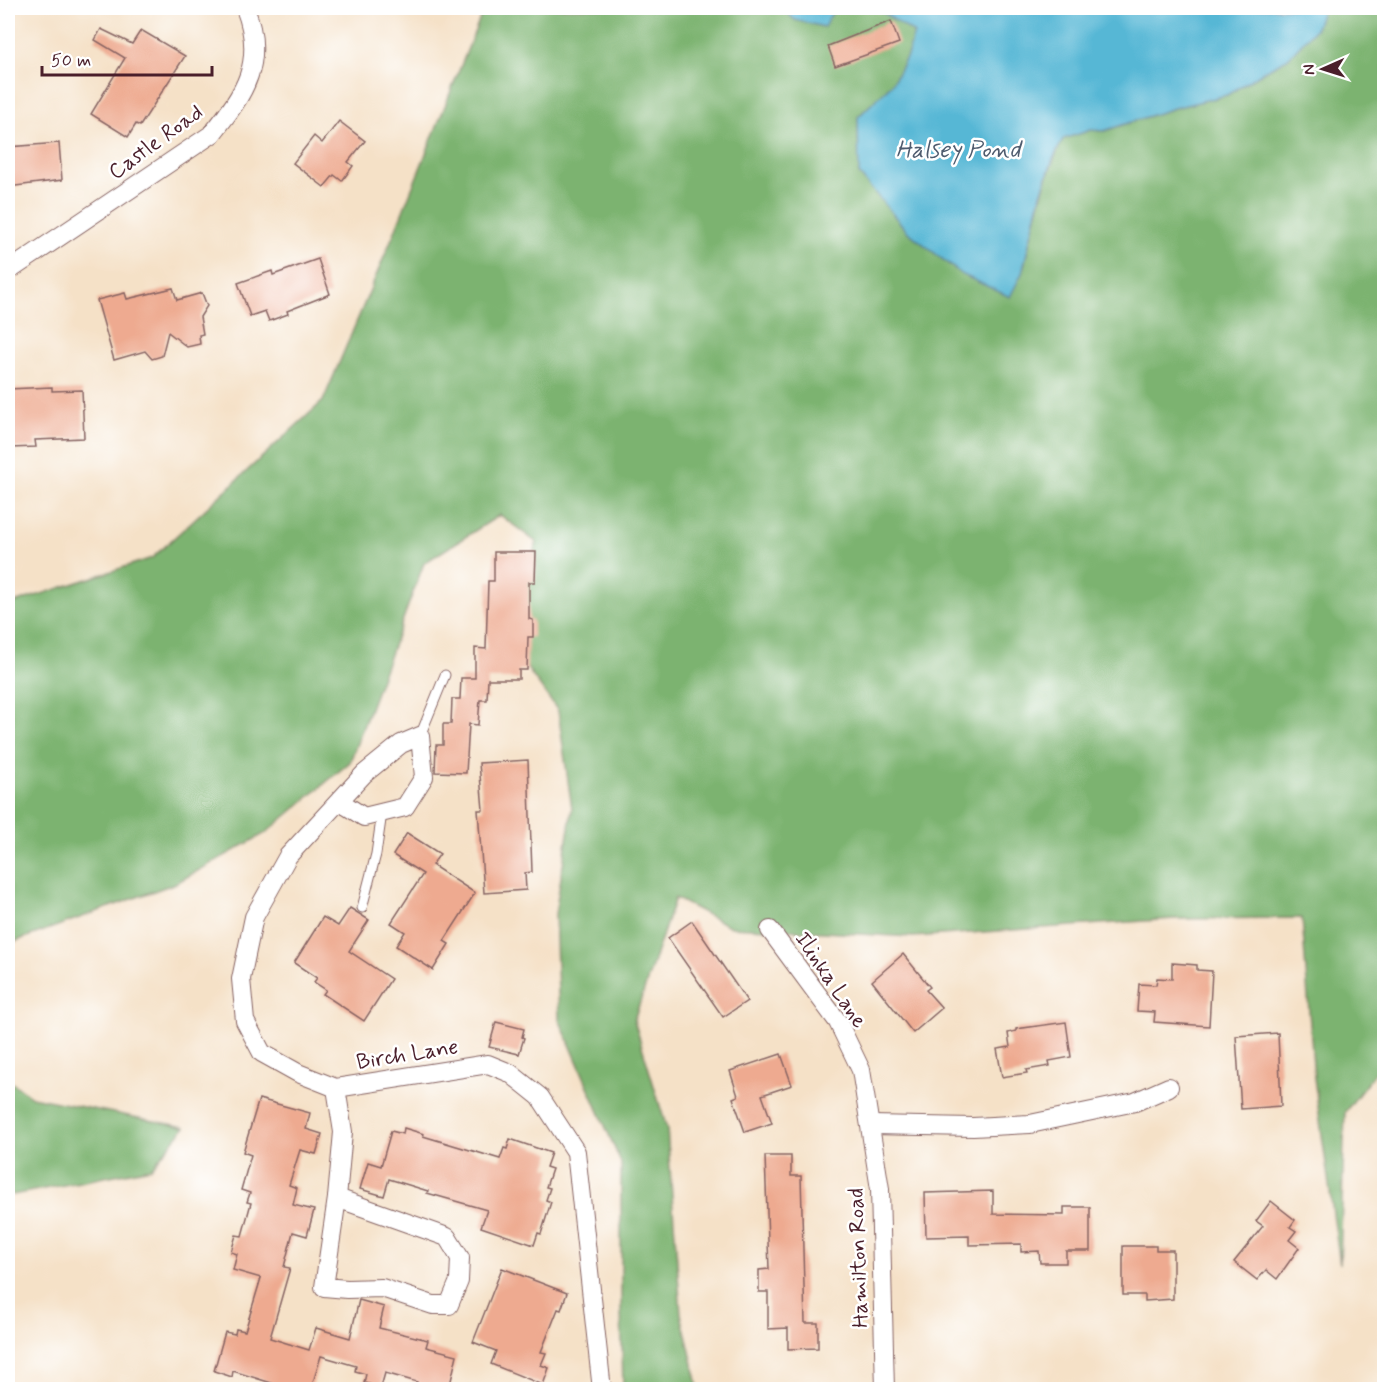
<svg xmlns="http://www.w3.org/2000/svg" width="1392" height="1397" viewBox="0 0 1392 1397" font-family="Mynerve,sans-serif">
	<rect width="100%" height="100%" fill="#fff"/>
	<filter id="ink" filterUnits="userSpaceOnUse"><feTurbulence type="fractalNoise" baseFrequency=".0167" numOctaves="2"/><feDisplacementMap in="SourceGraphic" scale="12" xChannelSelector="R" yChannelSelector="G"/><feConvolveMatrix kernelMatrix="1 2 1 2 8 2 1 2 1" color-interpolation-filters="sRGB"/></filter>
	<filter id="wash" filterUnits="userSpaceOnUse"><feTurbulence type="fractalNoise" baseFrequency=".008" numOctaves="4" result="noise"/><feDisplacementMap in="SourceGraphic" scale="24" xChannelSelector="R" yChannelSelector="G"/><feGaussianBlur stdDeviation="1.35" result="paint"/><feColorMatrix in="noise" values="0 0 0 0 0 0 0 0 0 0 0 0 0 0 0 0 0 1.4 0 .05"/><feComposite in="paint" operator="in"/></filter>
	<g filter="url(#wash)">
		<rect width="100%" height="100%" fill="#f5e1c7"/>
		<!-- forest -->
		<g fill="#7cb370" stroke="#63694e" stroke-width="1.5">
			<path d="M484,8H782L795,20L823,27L835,8H876L915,33L907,56L892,84L858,117L859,174L907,231L961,274L1022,273C1034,227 1042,181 1063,139L1091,130L1104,131L1174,108L1227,95L1266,70L1287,59L1316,28L1323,8H1384V1061L1345,1112L1340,1264L1314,1078L1302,918L1174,919L913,937L731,927L675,898L634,1020L667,1129L681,1314L699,1389H623L621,1309V1163L559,1019L555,914L572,809L558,711L514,650L536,542L500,515L424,563L350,762L266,833L176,883L8,944V599L14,603L152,558L323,401L395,231Z"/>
			<polygon points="8,1080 32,1097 185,1127 151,1168 13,1195 8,1191"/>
		</g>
		<!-- water -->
		<g fill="#56b7d5" stroke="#506b80" stroke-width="1.5">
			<polygon points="782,8 835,8 824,27 795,20"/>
			<polygon points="876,8 1323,8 1316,28 1287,59 1266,70 1227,95 1174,108 1104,131 1091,130 1063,139 1053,159 1041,194 1022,273 1010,297 961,274 907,231 859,174 858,117 892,84 907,56 914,33"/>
		</g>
		<g id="blocks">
			<!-- building -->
			<g fill="#eeaa90">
				<polygon points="891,21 899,43 835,66 828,46"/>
				<polygon points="101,29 132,44 141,30 185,56 140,126 136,124 128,137 91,114 125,58 95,40"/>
				<polygon points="339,121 365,141 348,162 353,166 342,181 334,175 324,187 293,163 314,136 322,143"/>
				<polygon points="59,143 62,180 8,187 8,147"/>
				<polygon points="318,259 330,294 287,311 288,314 269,321 265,311 250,316 238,283 272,271 273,275"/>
				<polygon points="173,288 177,300 202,293 207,306 200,317 203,334 199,335 200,344 187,347 168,332 162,356 152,359 145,351 114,360 97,300 125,293 127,299"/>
				<polygon points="52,387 52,391 82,390 84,438 35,440 36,447 10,448 8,389"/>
				<polygon points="494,552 536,552 535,582 529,582 529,619 533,620 533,637 528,637 527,670 519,670 519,679 488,679 487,700 480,700 478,725 469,724 466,773 435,772 436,745 443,745 443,724 451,724 452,699 460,699 461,678 475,678 475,648 486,649 488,581 494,581"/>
				<polygon points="528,760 532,872 525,873 526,890 484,893 478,810 483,810 479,763"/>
				<polygon points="407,833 440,854 432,865 475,893 444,941 449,944 433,970 396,946 405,932 391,923 423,874 393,855"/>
				<polygon points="350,908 369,920 349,951 391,979 364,1021 323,994 326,990 314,982 317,978 294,963 323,917 338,926"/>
				<polygon points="692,921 747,1001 723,1017 668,938"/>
				<polygon points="903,954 930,987 926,990 942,1008 913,1033 872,981"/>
				<polygon points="1172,963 1197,965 1197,970 1212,971 1209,1026 1154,1022 1155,1012 1137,1011 1139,984 1156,985 1157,978 1172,979"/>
				<polygon points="496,1022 524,1029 522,1037 524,1038 519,1054 489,1047"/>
				<polygon points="1066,1022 1071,1057 1049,1061 1050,1066 1026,1070 1027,1073 1002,1077 997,1049 1010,1047 1008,1033 1016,1031 1016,1029"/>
				<polygon points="1278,1033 1281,1106 1241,1109 1236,1036"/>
				<polygon points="781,1054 792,1085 762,1095 772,1123 745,1132 733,1098 738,1096 730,1071"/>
				<polygon points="259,1099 310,1113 306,1129 322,1134 316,1154 300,1150 289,1185 297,1188 293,1205 314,1210 307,1236 293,1232 284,1267 290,1268 270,1338 309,1350 316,1328 350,1338 359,1300 384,1307 379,1328 428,1340 426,1347 457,1355 449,1389 415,1389 417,1382 385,1373 381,1387 364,1383 366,1374 355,1371 356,1366 321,1356 311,1389 277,1389 278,1385 233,1371 232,1377 214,1371 225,1332 235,1334 236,1329 245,1331 261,1278 233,1270 237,1254 231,1252 236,1235 242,1236 251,1203 247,1202 250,1193 241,1190 251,1155 243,1152"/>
				<polygon points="404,1128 424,1134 423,1136 500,1159 504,1148 507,1149 510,1139 551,1153 546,1167 552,1169 546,1187 550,1188 546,1200 551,1202 541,1234 538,1233 534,1245 481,1227 487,1210 427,1193 428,1191 389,1179 384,1196 360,1189 368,1162 381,1166 391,1131 403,1134"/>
				<polygon points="765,1156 791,1156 791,1176 801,1176 805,1323 818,1323 818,1348 788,1349 788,1328 768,1329 768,1292 759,1292 759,1270 769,1269"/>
				<polygon points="993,1191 993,1214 1064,1215 1064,1207 1090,1207 1090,1251 1066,1251 1066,1263 1040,1263 1039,1251 1021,1252 1021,1244 969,1245 969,1236 926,1237 925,1193"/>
				<polygon points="1271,1201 1295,1220 1290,1227 1296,1231 1289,1240 1299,1248 1277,1279 1266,1270 1257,1280 1234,1262 1263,1226 1256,1221"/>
				<polygon points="1123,1246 1156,1246 1156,1250 1173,1250 1173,1299 1145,1301 1145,1295 1123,1295"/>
				<polygon points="502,1268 567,1293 561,1310 558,1309 541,1352 546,1353 541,1365 549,1368 543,1385 491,1364 496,1351 473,1342"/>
			</g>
		</g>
	</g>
	<g filter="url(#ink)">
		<use href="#blocks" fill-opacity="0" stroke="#866362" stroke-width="1.5"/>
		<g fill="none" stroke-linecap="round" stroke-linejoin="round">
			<defs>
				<g id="lane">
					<polyline points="420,736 445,675"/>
					<polyline points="362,908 376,854 382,813"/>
				</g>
				<g id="street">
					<path d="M13,268L212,134C245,93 266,62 245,8"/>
					<polyline points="339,801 364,817 405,807 424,777 420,736 401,744 364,774 288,856 254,917 241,979 245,1021 262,1053 298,1073 336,1088 488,1064 510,1073 540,1097 576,1152 602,1390"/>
					<polyline points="770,930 838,1022 861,1070 880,1189 885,1390"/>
					<polyline points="336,1088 343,1132 337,1198"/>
					<polyline points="871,1125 973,1127 1030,1124 1135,1102 1169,1087"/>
					<polygon points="337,1198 447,1237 460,1258 459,1281 449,1305 433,1305 382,1288 347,1289 324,1287"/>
				</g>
			</defs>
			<!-- lane casing -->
			<use href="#lane" stroke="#866362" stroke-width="11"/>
			<!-- street casing -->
			<use href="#street" stroke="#866362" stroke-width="20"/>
			<!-- lane -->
			<use href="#lane" stroke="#fff" stroke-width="9"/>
			<!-- street -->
			<use href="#street" stroke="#fff" stroke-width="18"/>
		</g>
	</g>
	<g text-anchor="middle" stroke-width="5" stroke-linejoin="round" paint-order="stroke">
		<!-- street labels -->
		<g font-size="22" fill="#4a1f2b" stroke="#fff">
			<text transform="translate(155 141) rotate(-36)" y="8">Castle Road</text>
			<text transform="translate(832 979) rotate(56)" y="8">Ilinka Lane</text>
			<text transform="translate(407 1053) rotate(-9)" y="8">Birch Lane</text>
			<text transform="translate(857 1258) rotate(-92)" y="8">Hamilton Road</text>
		</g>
		<!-- water labels -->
		<g font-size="24" font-style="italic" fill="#4f5c6f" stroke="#fff">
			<text x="958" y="157">Halsey Pond</text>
		</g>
	</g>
	<!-- margin -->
	<rect width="1392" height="1397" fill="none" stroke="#fff" stroke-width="30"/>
	<!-- north arrow -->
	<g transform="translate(1323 69) rotate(267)" stroke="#ffffff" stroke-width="4.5" paint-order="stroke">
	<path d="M0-4.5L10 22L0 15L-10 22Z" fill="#4a1f2b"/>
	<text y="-9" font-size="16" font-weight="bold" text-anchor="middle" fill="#4a1f2b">N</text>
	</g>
	<!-- scale -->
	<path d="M42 66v9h170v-9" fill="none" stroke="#4a1f2b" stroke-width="3"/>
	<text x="51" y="66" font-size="18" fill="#4a1f2b" stroke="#ffffff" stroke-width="4.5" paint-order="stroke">50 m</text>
</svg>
